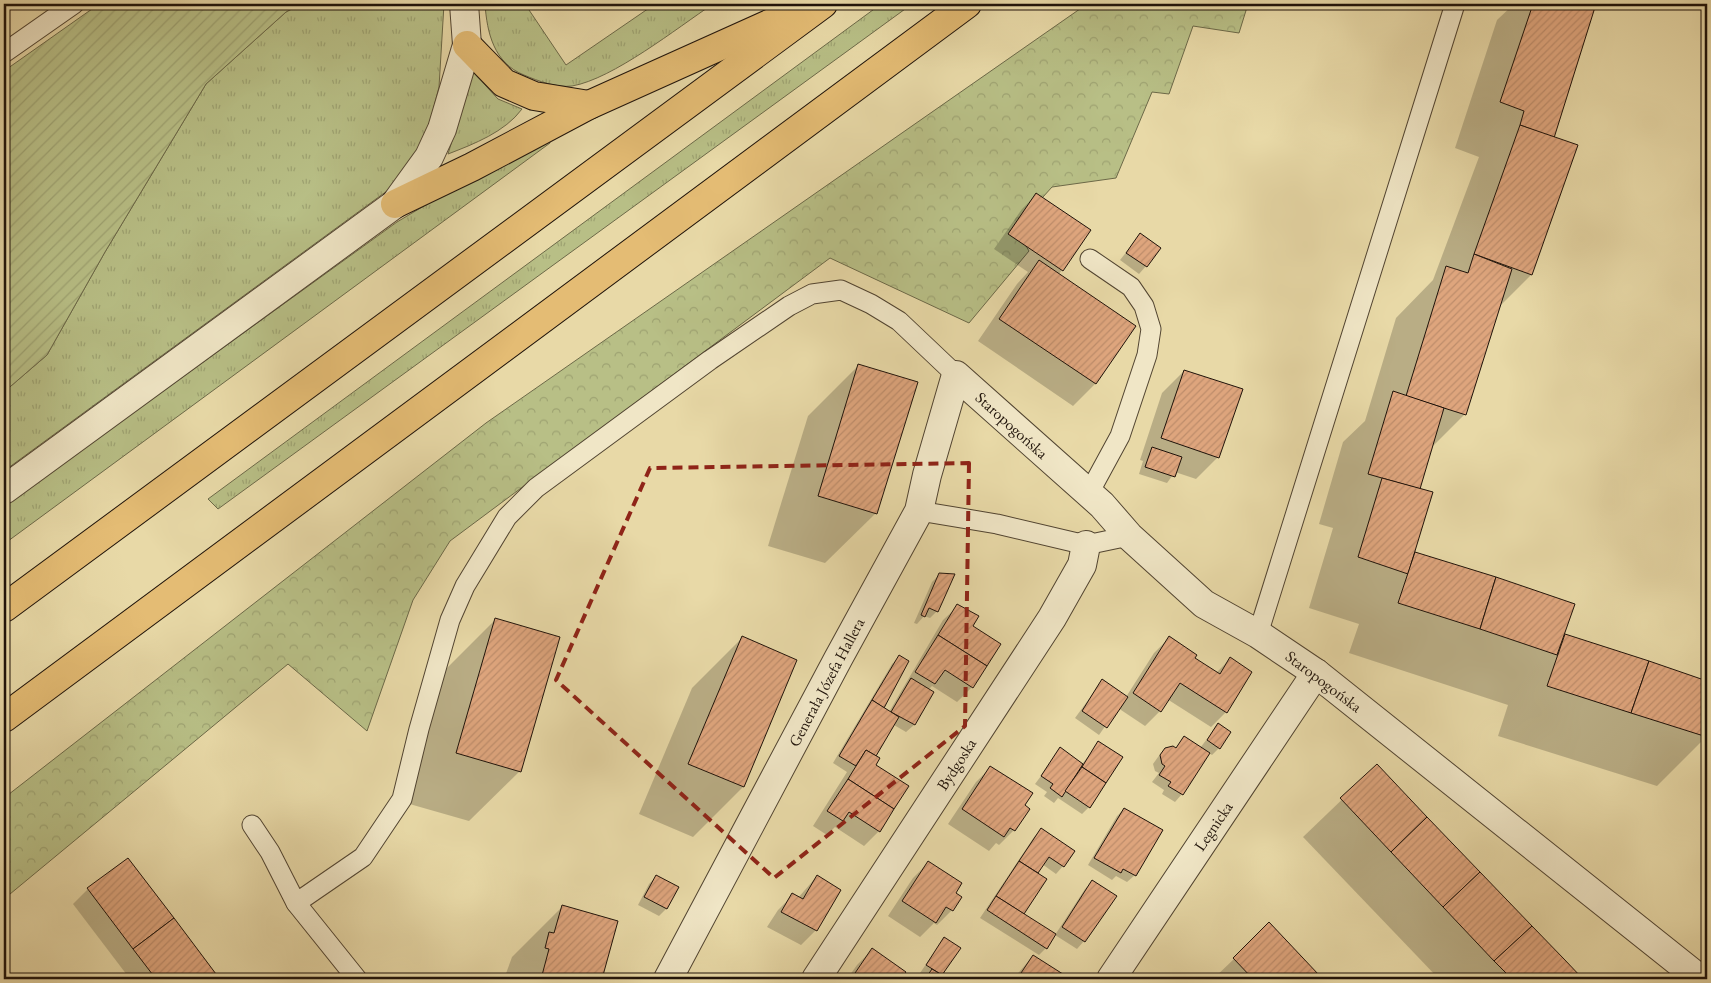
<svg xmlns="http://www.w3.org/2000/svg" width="1711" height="983" viewBox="0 0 1711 983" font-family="'EB Garamond',serif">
	<defs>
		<pattern id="grass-tufts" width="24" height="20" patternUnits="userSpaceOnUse" patternTransform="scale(1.25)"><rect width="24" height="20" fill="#b8bf86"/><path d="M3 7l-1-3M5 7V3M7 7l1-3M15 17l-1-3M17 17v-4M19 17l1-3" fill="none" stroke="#9ea372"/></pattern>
		<pattern id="forest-crowns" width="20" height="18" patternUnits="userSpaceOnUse" patternTransform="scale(1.25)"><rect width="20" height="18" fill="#b8bf86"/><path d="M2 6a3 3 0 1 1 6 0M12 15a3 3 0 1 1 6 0" fill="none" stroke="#9ea372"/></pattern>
		<pattern id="garden-furrows" width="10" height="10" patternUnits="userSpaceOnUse" patternTransform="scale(1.25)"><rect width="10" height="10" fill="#b8bf86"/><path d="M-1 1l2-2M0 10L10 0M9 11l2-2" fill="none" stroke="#9ea372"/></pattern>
		<pattern id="building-hatch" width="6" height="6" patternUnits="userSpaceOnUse" patternTransform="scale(1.25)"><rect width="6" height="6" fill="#dea57d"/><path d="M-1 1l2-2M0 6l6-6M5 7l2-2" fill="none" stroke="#be8d6b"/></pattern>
	</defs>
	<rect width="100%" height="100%" fill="#e8d9a7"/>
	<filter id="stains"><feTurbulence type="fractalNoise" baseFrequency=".004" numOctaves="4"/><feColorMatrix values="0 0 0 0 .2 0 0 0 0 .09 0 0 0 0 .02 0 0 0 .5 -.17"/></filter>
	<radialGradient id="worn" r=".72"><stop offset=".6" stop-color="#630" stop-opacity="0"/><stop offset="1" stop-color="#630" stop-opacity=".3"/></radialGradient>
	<!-- grass -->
	<g fill="url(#grass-tufts)" stroke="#6c6948">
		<polygon points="301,4 444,4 439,87 426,138 391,188 4,471 4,392 47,355 105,252 206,84 286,12"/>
		<path d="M485,4H525L566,65L655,4H713C677,28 613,79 572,86C557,88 538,81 524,75C494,63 487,33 485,4Z"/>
		<polygon points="881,4 912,4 218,509 208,499"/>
		<path d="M473,72L498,99L522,109C505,132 474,144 448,154Z"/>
		<polygon points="548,136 550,143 4,544 4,506 397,222 513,153"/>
	</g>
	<!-- forest -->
	<polygon fill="url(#forest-crowns)" stroke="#6c6948" points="1087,4 1248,4 1239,33 1193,26 1169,94 1152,92 1116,178 1052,187 1015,228 1029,251 969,323 830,258 450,541 413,600 367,731 288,664 4,899 4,798 486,423"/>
	<!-- garden -->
	<polygon fill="url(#garden-furrows)" stroke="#6c6948" points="99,4 301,4 286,12 206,84 105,252 47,355 4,392 4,71"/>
	<!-- shadow -->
	<g fill="#0003">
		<polygon points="4,4 17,4 4,13"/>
		<polygon points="1514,4 1594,4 1553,138 1531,275 1498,308 1465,414 1431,448 1418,490 1414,553 1574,604 1564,635 1707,682 1707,736 1657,786 1498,736 1508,705 1349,653 1359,624 1309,608 1333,528 1319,524 1343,442 1365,421 1396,318 1433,280 1479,157 1455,148 1497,20"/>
		<polygon points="1037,194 1062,270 1058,275 1134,327 1095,384 1073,406 978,341 1017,284 1028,272 994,249 1022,209"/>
		<polygon points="1140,235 1146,266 1139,274 1120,260"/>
		<polygon points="858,366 876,513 825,563 768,546 808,416"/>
		<polygon points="1184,371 1218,457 1196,479 1175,472 1167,483 1139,474 1143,461 1140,460 1162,393"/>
		<polygon points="940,574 937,611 930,618 924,616 917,624 914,623 932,582"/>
		<polygon points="958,606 971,626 1000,644 972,687 957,702 932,686 928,690 933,692 914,725 906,732 894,725 875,757 879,831 864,846 835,827 827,835 813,826 847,772 833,763 892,664 899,657 882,708 889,712 943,620"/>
		<polygon points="495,620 520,771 469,821 406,803 445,670"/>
		<polygon points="742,638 796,660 743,787 693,837 639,814 692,688"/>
		<polygon points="1169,638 1194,658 1216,673 1230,659 1226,712 1211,727 1167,699 1160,711 1145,726 1118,708 1099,735 1075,718 1102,681 1126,697 1154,653"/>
		<polygon points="1218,725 1219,748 1212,755 1209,753 1182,794 1175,802 1162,794 1164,790 1152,782 1159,773 1155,771 1153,764 1158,757 1165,749 1175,749 1184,738 1200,748"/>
		<polygon points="1099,743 1089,807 1082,814 1058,798 1054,803 1044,796 1047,792 1035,784 1061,749 1082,764"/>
		<polygon points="1377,766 1581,979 1439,979 1303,837"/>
		<polygon points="991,767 1023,805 1014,830 999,845 996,843 989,851 948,824 976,782"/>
		<polygon points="1124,809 1135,875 1127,882 1116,876 1112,880 1088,865 1117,816"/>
		<polygon points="1041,830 1063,866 1056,874 1042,864 1036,873 1022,914 1046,948 1039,955 980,918 1034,837"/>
		<polygon points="128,859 219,979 130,979 73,904 88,889"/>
		<polygon points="928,863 954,893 952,910 937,925 934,923 920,937 888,916 913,878"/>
		<polygon points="657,876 677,887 666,909 659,916 638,905 649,884"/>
		<polygon points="817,876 816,930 801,945 767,927 778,910 793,895 798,898"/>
		<polygon points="1092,882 1084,941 1077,949 1055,935 1085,889"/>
		<polygon points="562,907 617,922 600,979 504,979 512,957"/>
		<polygon points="1268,924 1321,979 1213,979 1234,959"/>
		<polygon points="944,938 943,973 952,979 924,979 925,977 920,973"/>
		<polygon points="872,950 904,972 899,979 847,979 857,965"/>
		<polygon points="1033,956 1064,977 1063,979 1013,979"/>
	</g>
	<!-- building -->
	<g fill="url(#building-hatch)" stroke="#1f130a">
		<polygon points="4,4 16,4 4,12"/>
		<polygon points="1533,4 1596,4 1554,138 1520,125 1524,111 1500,102"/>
		<polygon points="1520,125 1578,145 1532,275 1474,254"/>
		<polygon points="1036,193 1091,230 1063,271 1008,234"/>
		<polygon points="1140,233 1161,248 1147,267 1126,253"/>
		<polygon points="1474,254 1512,269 1466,415 1406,396 1446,266 1468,273"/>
		<polygon points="1039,260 1136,326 1096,384 999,319"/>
		<polygon points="858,364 918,382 877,514 818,496"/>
		<polygon points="1184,370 1243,389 1219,458 1161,438"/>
		<polygon points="1393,391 1444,408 1420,489 1368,474"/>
		<polygon points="1152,447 1182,457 1175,477 1145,467"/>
		<polygon points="1382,478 1433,492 1408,574 1358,557"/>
		<polygon points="1415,552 1496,577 1480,629 1398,603"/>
		<polygon points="939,573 955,574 938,612 929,608 925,617 921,615"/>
		<polygon points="1496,577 1575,604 1557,655 1480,629"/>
		<polygon points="957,604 979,616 973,626 1001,644 987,666 938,635"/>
		<polygon points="495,618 560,637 521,772 456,753"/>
		<polygon points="1565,634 1649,661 1631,713 1547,686"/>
		<polygon points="938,635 987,666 973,688 945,670 935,684 915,672"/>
		<polygon points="742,636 797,660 744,787 688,764"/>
		<polygon points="1169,636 1197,655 1195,658 1220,674 1230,657 1252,672 1227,713 1180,683 1161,712 1133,693"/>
		<polygon points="899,655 909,661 884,708 872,700"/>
		<polygon points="1649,661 1707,681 1707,737 1631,713"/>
		<polygon points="911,678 934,692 915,725 891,712"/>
		<polygon points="1102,679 1128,697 1107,728 1082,711"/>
		<polygon points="872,700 899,717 876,756 866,750 856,766 839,756"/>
		<polygon points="1218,723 1231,732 1220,749 1207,740"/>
		<polygon points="1184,736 1210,753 1183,795 1168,786 1171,782 1159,775 1165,766 1162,764 1160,755 1165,748 1173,746 1176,748"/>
		<polygon points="1098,741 1123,757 1106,783 1082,767"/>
		<polygon points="1060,747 1083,764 1062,797 1050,788 1053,784 1041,776"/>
		<polygon points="866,750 880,758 876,765 909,786 894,809 848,779"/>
		<polygon points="1377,764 1427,817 1391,852 1340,798"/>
		<polygon points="990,766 1033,793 1025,805 1030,809 1015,831 1010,828 1004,837 962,809"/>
		<polygon points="1082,767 1106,783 1090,808 1065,791"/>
		<polygon points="848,779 894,809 880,832 849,812 843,821 827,811"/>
		<polygon points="1124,808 1163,830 1136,876 1123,869 1121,873 1094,858"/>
		<polygon points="1427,817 1480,872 1443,907 1391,852"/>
		<polygon points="1041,828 1075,851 1064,867 1049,857 1038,873 1019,861"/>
		<polygon points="128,858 174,918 133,949 87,888"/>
		<polygon points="928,861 962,883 956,893 962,897 953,911 946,907 936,923 902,901"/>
		<polygon points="1019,861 1047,879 1024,914 996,896"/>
		<polygon points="1480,872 1532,926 1494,961 1443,907"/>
		<polygon points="656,875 679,887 667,909 644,897"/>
		<polygon points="817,875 841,890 817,931 781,912 792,893 803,899"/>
		<polygon points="1092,880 1117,896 1085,942 1062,927"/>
		<polygon points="996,896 1056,934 1047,949 987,910"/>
		<polygon points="562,905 618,921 602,979 541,979 549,949 545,948 549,932 554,933"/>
		<polygon points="174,918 219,978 217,979 156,979 133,949"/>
		<polygon points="1269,922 1319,975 1315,979 1253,979 1233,958"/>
		<polygon points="1532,926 1564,959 1583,979 1512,979 1494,961"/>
		<polygon points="944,937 961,948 942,975 926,965"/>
		<polygon points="872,948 906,972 901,979 851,979"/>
		<polygon points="1033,955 1066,976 1064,979 1017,979"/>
		<polygon points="932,969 942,975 940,979 925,979"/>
		<polygon points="944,973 954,979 940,979"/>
	</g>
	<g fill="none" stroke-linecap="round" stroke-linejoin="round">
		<defs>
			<g id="service">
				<polyline points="4,53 74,4"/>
				<polyline points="1089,493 1120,436 1147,355 1151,329 1144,306 1131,287 1090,259"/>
				<polyline points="919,511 997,524 1086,545 1129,536"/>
				<polyline points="1258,634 1455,4"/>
				<polyline points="252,825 270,852 296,903 363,857 402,799 419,729 450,620 465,586 507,517 536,488 710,360 789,306 812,294 841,290 871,304 899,321 956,375"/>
				<polyline points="296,903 357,979"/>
			</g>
			<g id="minor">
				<polyline points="4,490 395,204 429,157 442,129 467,45 464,4"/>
				<polyline points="668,979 838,659 919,511 927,475 956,375 1102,505 1129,536 1204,604 1258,634 1316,673 1700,979"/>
				<polyline points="816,979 1052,618 1082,565 1086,545"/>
				<polyline points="1111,979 1316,673"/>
			</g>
			<g id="motorway">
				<polyline points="467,45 504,83 534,96 589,105"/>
				<polyline points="395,204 472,167 589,105 789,15"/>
				<polyline points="4,608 823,4"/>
				<polyline points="4,718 967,4"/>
			</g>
		</defs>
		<!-- service casing -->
		<use href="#service" stroke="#514431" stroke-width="21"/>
		<!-- minor casing -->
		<use href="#minor" stroke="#514431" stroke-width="30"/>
		<!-- motorway casing -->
		<use href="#motorway" stroke="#1f130a" stroke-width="30"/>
		<!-- service -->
		<use href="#service" stroke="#f0e6c6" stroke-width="19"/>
		<!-- minor -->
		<use href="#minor" stroke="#f0e6c6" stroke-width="28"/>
		<!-- motorway -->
		<use href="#motorway" stroke="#e4bc74" stroke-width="28"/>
	</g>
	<!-- marked area -->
	<path fill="none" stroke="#8f2418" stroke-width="4" stroke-dasharray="10 6" stroke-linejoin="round" d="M969,463L965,726L774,878L556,680L650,468Z"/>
	<g text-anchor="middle" stroke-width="4.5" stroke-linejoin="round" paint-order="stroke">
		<!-- street labels -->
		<g font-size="16" fill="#1f130a" stroke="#f0e6c6">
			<text transform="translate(1012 425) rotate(42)" y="6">Staropogońska</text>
			<text transform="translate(1324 681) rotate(37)" y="6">Staropogońska</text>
			<text transform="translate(826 682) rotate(-62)" y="6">Generała Józefa Hallera</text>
			<text transform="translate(956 764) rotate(-57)" y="6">Bydgoska</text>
			<text transform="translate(1213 826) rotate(-56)" y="6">Legnicka</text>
		</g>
	</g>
	<!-- margin -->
	<rect width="1711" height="983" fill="none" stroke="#e8d9a7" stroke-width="20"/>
	<rect x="5" y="5" width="1701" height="973" fill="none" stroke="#1f130a" stroke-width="2.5"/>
	<rect x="10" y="10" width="1691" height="963" fill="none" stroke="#1f130a"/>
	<rect width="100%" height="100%" filter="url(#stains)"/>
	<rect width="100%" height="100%" fill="url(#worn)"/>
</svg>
